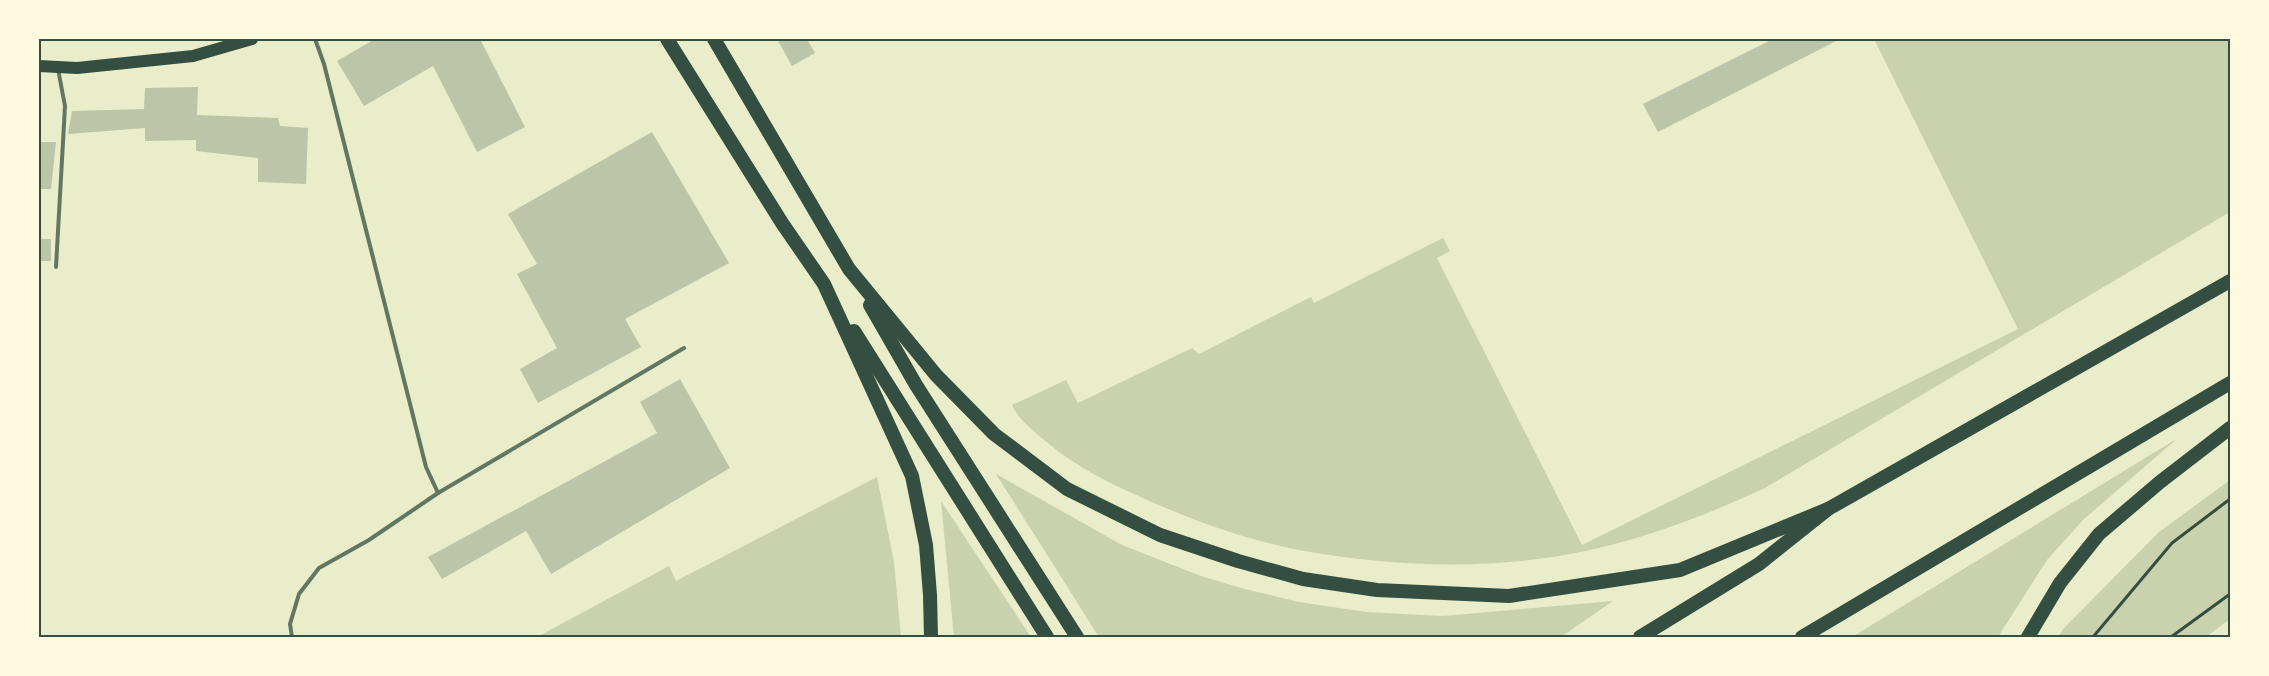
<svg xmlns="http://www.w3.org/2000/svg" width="2269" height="676" viewBox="0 0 2269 676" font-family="Inter,sans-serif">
	<rect width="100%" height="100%" fill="#e9edc9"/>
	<!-- green -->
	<g fill="#cad2ad">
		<path d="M1880,39H2230V212L1765,488C1707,515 1647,538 1585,551C1492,571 1391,567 1299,550C1242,539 1186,518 1134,494C1098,478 1068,461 1038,435C1027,425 1018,418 1012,405L1066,380L1078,403L1192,348L1199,354L1311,297L1314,303L1443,238L1450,251L1437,258L1582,545L2018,329L1875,41Z"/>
		<polygon points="2178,438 2084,519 2047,560 1998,637 1852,637"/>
		<polygon points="996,474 1122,545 1201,576 1241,588 1299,602 1366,612 1443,616 1613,601 1561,637 1099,637"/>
		<polygon points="877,477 894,562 901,637 537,637 669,566 676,581"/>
		<polygon points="2230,480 2230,619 2206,637 2058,637 2063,629 2159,532"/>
		<polygon points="941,501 1031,637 954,637"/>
	</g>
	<!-- building -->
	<g fill="#bcc5a7">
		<polygon points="375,39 480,39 525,127 477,152 433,66 364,106 337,61"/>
		<polygon points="777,39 807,39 815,53 792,66"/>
		<polygon points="1773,39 1840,39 1658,132 1643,104"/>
		<polygon points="198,87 197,115 278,118 280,126 308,128 306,184 258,182 258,158 196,151 196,140 145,141 145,128 68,134 72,111 144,109 145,88"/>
		<polygon points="652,132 729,263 625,319 641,347 538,403 520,369 557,348 517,274 537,264 508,214"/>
		<polygon points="39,142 56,142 51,189 39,189"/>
		<rect x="39" y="239" width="12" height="22"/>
		<polygon points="680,379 730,468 551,574 526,531 442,579 428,557 657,433 640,402"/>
	</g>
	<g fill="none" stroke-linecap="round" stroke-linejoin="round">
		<!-- path -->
		<g stroke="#344e41" stroke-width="3">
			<polyline points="2093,637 2172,543 2230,499"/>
			<polyline points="2171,637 2230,594"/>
		</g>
		<!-- service -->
		<g stroke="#617663" stroke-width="4">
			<polyline points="56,267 65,106 58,69"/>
			<polyline points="438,493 684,348"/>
			<polyline points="292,637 290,624 299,594 319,568 369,540 438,493 426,467 324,64 315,39"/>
		</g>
		<!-- primary -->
		<polyline stroke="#344e41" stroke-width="12" points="39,66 77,68 193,56 252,39"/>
		<!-- trunk -->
		<g stroke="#344e41" stroke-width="14">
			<polyline points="667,39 782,223 824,284 912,476 926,545 930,595 931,637"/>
			<polyline points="714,39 849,269 936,375 994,434 1067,489 1160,535 1238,561 1303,579 1377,590 1509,596 1680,570 1828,509"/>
			<polyline points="870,305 916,385 1077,637"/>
			<polyline points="854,331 1047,637"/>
			<polyline points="1640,637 1759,564 1828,509 2230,281"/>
			<polyline points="1802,637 2230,383"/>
			<polyline points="2028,637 2060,583 2099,534 2160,482 2230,428"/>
		</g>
	</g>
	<!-- border -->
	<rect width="2269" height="676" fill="none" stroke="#fefae0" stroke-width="80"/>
	<rect x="40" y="40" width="2189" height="596" fill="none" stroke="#344e41" stroke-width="2"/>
</svg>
